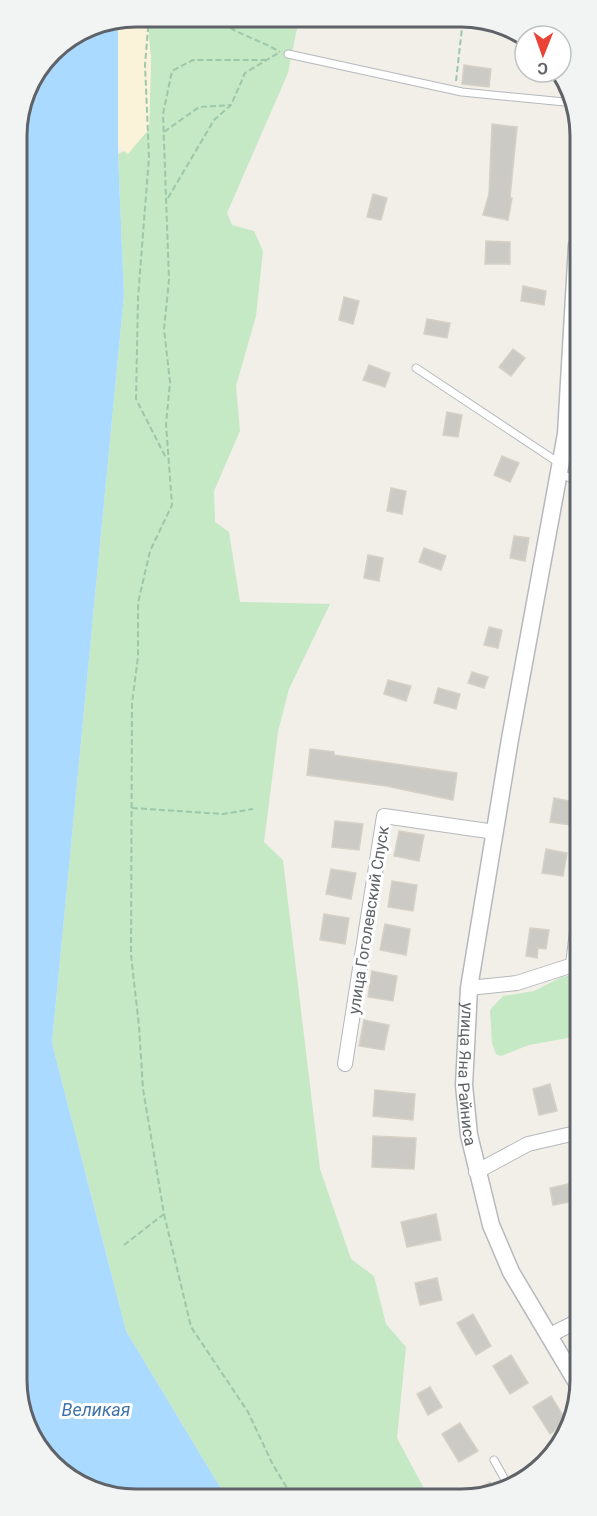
<svg xmlns="http://www.w3.org/2000/svg" width="597" height="1516" viewBox="0 0 597 1516" font-family="Roboto,sans-serif">
	<rect width="100%" height="100%" fill="#f1efe8"/>
	<!-- green -->
	<g fill="#c5e8c5">
		<polygon points="147,17 299,18 288,73 227,213 232,225 254,231 263,251 256,316 236,386 240,431 214,491 215,522 229,532 240,602 330,604 289,689 278,732 264,842 283,860 320,1169 351,1259 374,1276 386,1324 406,1347 397,1438 428,1496 226,1497 126,1331 52,1043 124,295 118,154 125,151 127,154 149,129 151,60"/>
		<polygon points="579,974 579,1036 529,1045 501,1056 496,1054 492,1043 490,1010 503,996 534,991 562,977"/>
	</g>
	<!-- sand -->
	<polygon fill="#fbf3d9" points="136,17 147,17 151,60 149,129 128,154 112,140 115,21"/>
	<!-- water -->
	<polygon fill="#aadaff" points="118,20 118,154 124,295 52,1043 126,1331 226,1497 113,1497 52,1465 20,1411 17,127 29,83 57,46 90,25"/>
	<!-- building -->
	<g fill="#cccac5" stroke="#d6d1c6" stroke-width="1.5">
		<polygon points="464,65 491,69 489,87 462,84"/>
		<polygon points="492,124 517,127 510,198 512,198 508,220 483,215 489,194"/>
		<polygon points="373,194 387,198 381,220 367,217"/>
		<polygon points="486,241 510,242 510,264 485,264"/>
		<polygon points="523,286 546,291 544,305 521,301"/>
		<polygon points="344,297 359,301 353,324 339,320"/>
		<polygon points="427,319 450,323 447,338 424,334"/>
		<polygon points="513,349 525,358 511,376 499,367"/>
		<polygon points="369,365 390,373 385,387 363,380"/>
		<polygon points="447,412 462,415 458,437 443,435"/>
		<polygon points="502,456 519,463 510,482 494,475"/>
		<polygon points="391,488 406,491 402,514 387,511"/>
		<polygon points="514,536 529,538 525,561 510,558"/>
		<polygon points="424,548 446,556 441,570 419,562"/>
		<polygon points="368,555 383,558 379,581 364,578"/>
		<polygon points="489,627 502,630 498,648 484,645"/>
		<polygon points="472,672 488,677 484,688 468,683"/>
		<polygon points="388,680 411,686 406,701 384,694"/>
		<polygon points="438,688 460,694 456,709 434,703"/>
		<polygon points="310,749 334,752 334,755 457,773 453,800 386,786 307,775"/>
		<polygon points="554,798 575,802 570,825 550,822"/>
		<polygon points="335,821 363,824 359,850 332,847"/>
		<polygon points="399,831 424,835 419,861 394,856"/>
		<polygon points="546,849 567,853 563,876 542,873"/>
		<polygon points="331,869 356,873 351,899 326,894"/>
		<polygon points="392,881 417,885 413,911 388,907"/>
		<polygon points="324,914 349,918 345,944 320,940"/>
		<polygon points="385,924 410,929 406,955 380,950"/>
		<polygon points="530,928 549,930 546,949 538,948 537,958 526,956"/>
		<polygon points="372,971 397,976 393,1001 368,997"/>
		<polygon points="364,1020 389,1025 384,1050 359,1046"/>
		<polygon points="550,1084 557,1111 539,1115 533,1089"/>
		<polygon points="375,1090 415,1094 413,1120 373,1116"/>
		<polygon points="373,1136 416,1138 414,1169 372,1167"/>
		<polygon points="577,1182 580,1200 553,1205 550,1188"/>
		<polygon points="436,1214 441,1240 407,1247 401,1222"/>
		<polygon points="437,1278 442,1300 420,1305 415,1283"/>
		<polygon points="473,1314 491,1346 476,1355 457,1323"/>
		<polygon points="511,1355 528,1383 510,1394 493,1366"/>
		<polygon points="430,1387 442,1407 428,1415 417,1394"/>
		<polygon points="551,1396 567,1422 550,1434 533,1407"/>
		<polygon points="460,1423 478,1451 459,1462 442,1434"/>
		<polygon points="490,1482 496,1493 492,1496 466,1496"/>
	</g>
	<g fill="none" stroke-linecap="round" stroke-linejoin="round">
		<defs>
			<g id="service">
				<polyline points="288,54 462,92 575,103"/>
				<polyline points="416,368 559,463"/>
				<polyline points="560,473 578,482"/>
				<polyline points="494,1460 508,1485"/>
			</g>
			<g id="minor">
				<polyline points="573,965 579,914"/>
				<polyline points="469,988 517,983 579,963"/>
				<polyline points="345,1064 384,816 495,832"/>
				<polyline points="476,1172 528,1144 580,1132"/>
				<polyline points="548,1336 580,1320"/>
			</g>
			<g id="tertiary">
				<path id="s1" d="M577,245L566,434L510,739L469,988L464,1085L469,1135L491,1225L511,1272L580,1388"/>
			</g>
		</defs>
		<!-- service casing -->
		<use href="#service" stroke="#b5b8bc" stroke-width="9"/>
		<!-- minor casing -->
		<use href="#minor" stroke="#b5b8bc" stroke-width="16"/>
		<!-- tertiary casing -->
		<use href="#tertiary" stroke="#b5b8bc" stroke-width="19"/>
		<!-- path -->
		<g stroke="#9cc7a9" stroke-width="2" stroke-dasharray="6 3" stroke-linecap="butt">
			<polyline points="149,17 145,65 149,157 138,298 136,399 166,458"/>
			<path d="M216,17C233,34 259,39 280,52"/>
			<polyline points="456,81 463,19"/>
			<polyline points="164,132 199,107 231,105"/>
			<polyline points="168,198 214,120 231,105 245,73 280,52"/>
			<polyline points="132,808 223,814 253,809"/>
			<polyline points="164,1214 191,1327 248,1412 273,1465 292,1496"/>
			<polyline points="124,1245 164,1214 143,1089 139,1026 131,955 132,703 138,657 138,603 150,551 172,505 166,424 170,382 164,329 169,280 163,114 172,71 193,60 266,60"/>
		</g>
		<!-- service -->
		<use href="#service" stroke="#fff" stroke-width="7"/>
		<!-- minor -->
		<use href="#minor" stroke="#fff" stroke-width="14"/>
		<!-- tertiary -->
		<use href="#tertiary" stroke="#fff" stroke-width="16"/>
	</g>
	<g text-anchor="middle" stroke-width="6" stroke-linejoin="round" paint-order="stroke">
		<!-- street labels -->
		<g font-size="16" fill="#5f6368" stroke="#fff">
			<text transform="translate(368 920) rotate(-81)" y="6">улица Гоголевский Спуск</text>
			<text dy="6" stroke="none"><textPath href="#s1" startOffset="838">улица Яна Райниса</textPath></text>
		</g>
		<!-- water labels -->
		<g font-size="18" font-style="italic" fill="#4174aa" stroke="#fff">
			<text x="96" y="1416">Великая</text>
		</g>
	</g>
	<!-- crop -->
	<path d="M0 0H597V1516H0ZM136 27H461A109 109 0 0 1 570 136V1380A109 109 0 0 1 461 1489H136A109 109 0 0 1 27 1380V136A109 109 0 0 1 136 27Z" fill="#f2f3f3" fill-rule="evenodd"/>
	<path fill="none" stroke="#5f6368" stroke-width="3" d="M136 27H461A109 109 0 0 1 570 136V1380A109 109 0 0 1 461 1489H136A109 109 0 0 1 27 1380V136A109 109 0 0 1 136 27Z"/>
	<!-- north arrow -->
	<g transform="translate(543 54) rotate(181)"><circle r="28" fill="#ffffff" stroke="#bfc1c3" stroke-width="1.5"/>
	<path d="M0-4.5L10 22L0 15L-10 22Z" fill="#ea4335"/>
	<text y="-9" font-size="16" font-weight="bold" text-anchor="middle" fill="#5f6368">С</text>
	</g>
</svg>
